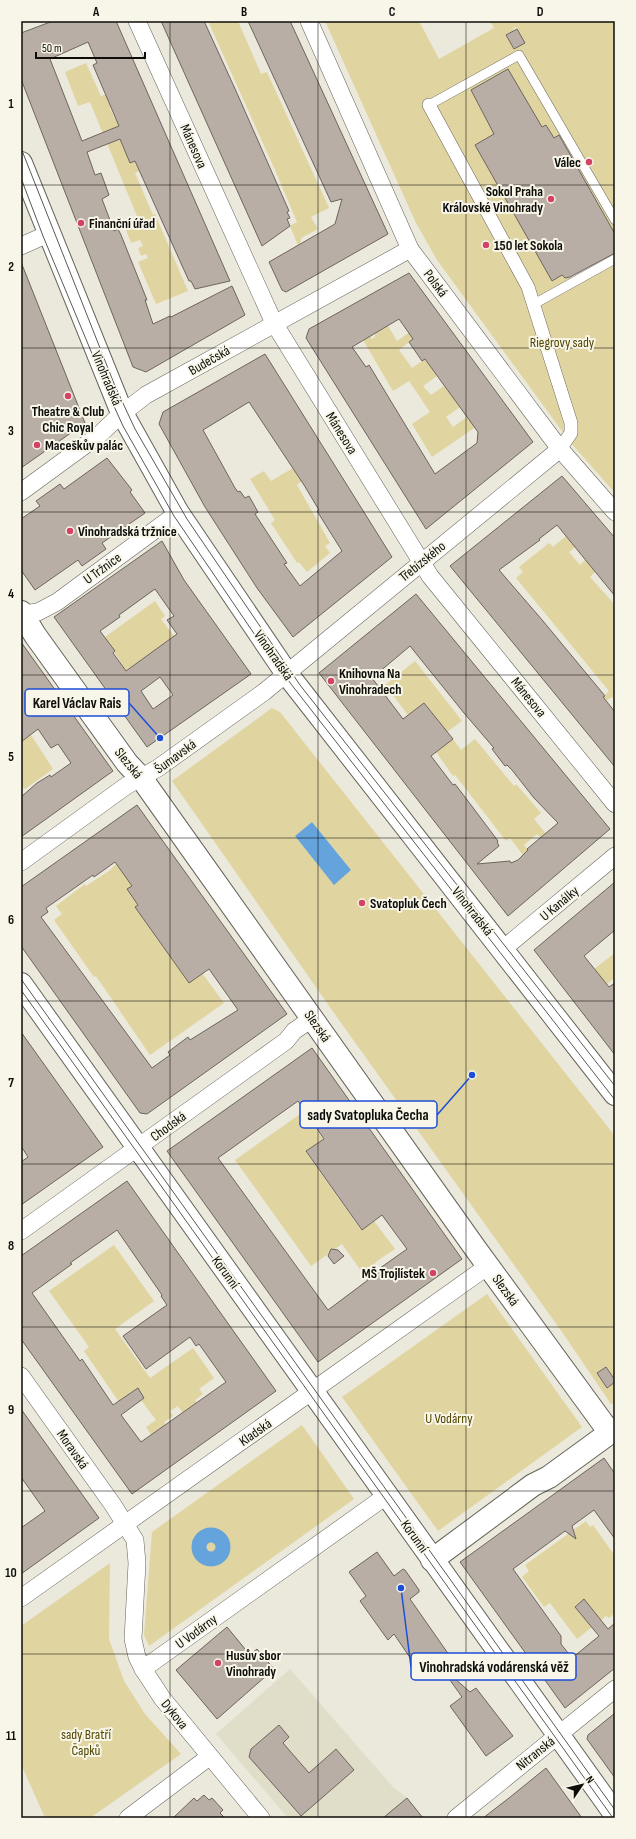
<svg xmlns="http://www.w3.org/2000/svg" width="636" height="1839" viewBox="0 0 636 1839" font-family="'Sofia Sans Condensed',sans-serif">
	<rect width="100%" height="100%" fill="#ebe8dc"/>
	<!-- built -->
	<polygon fill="#e0ddc9" points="290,1669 393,1787 407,1798 423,1818 288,1818 216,1734"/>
	<!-- green -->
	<g fill="#e0d5a0" fill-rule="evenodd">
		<polygon points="208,21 238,21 261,74 267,72 329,208 311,217 318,229 301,238 300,250 290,226 297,222 275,170"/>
		<path d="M325,21H419L439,59L494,28L490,21H615V234L559,135L554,138L547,125L541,127L508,69L471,90L494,134L475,145L552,281L562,275L565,278L570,275L572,279L605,260L604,257L615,248V493L570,442L437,260L416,223ZM516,27L525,43L514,49L506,36L514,31L513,29Z"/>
		<polygon points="86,63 101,96 110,93 113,106 110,108 115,119 118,118 129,147 124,149 130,163 135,161 144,169 135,173 153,215 155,214 188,291 156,304 138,262 148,258 146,254 141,256 138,248 143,246 140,240 131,243 125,227 139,221 90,102 78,106 65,72"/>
		<polygon points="388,326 397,341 410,332 414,338 399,350 412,368 428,357 437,376 423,386 431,395 444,386 449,391 450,390 460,407 446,417 453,427 467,417 477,426 432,457 412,424 430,412 409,381 393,391 363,340 370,336 372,339 375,337 375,333"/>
		<polygon points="293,468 299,478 302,477 303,480 297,485 330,543 325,546 330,553 307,572 299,562 297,563 271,523 275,520 250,479 264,471 271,481"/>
		<polygon points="566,536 575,547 569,552 580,565 586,559 596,571 590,577 615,605 615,700 612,697 606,701 603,697 609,691 516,578 523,572 519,567 549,543 553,547"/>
		<polygon points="155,601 165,616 161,619 174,636 126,671 105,637"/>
		<polygon points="415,661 462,721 447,732 424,703 408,715 385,685"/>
		<path d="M272,708L280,712L615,1136V1380L606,1367L597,1373L607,1388L615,1382V1403L611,1404L562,1332L334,1013L172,781ZM312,822L351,870L334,884L295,836Z"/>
		<polygon points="31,735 53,769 25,789 24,788 21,790 21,742"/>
		<polygon points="453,739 461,750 475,739 514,786 516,784 541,813 534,819 547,835 541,838 537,834 524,845 528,850 523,855 510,838 506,841 455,775 453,776 436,752"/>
		<polygon points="116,864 122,872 126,869 136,883 127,889 138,905 154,934 188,982 202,973 224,1003 150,1055 96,976 94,977 54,920 62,914 56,906 85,884 86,886 109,871"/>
		<polygon points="615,953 615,981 613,979 607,984 594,969"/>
		<polygon points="303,1112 323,1139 306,1152 361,1230 374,1221 395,1249 377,1261 364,1275 342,1244 311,1266 235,1160"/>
		<polygon points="114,1245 154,1301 115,1329 150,1378 193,1348 214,1378 199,1389 203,1394 195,1400 197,1403 184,1415 178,1406 170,1411 173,1416 164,1422 166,1425 152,1436 146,1427 156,1420 141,1400 138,1402 131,1392 119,1402 84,1351 89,1347 49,1291"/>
		<polygon points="487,1294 582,1427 438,1531 342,1397"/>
		<polygon points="302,1425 354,1499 149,1646 144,1635 152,1532"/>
		<polygon points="586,1521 590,1527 593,1525 615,1556 615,1613 609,1618 606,1616 577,1639 550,1603 544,1607 522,1577 529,1571 525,1565"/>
		<polygon points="110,1563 109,1639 124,1681 145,1714 181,1754 90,1818 45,1818 21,1764 21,1626"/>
	</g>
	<!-- water -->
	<polygon fill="#64a3dc" points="312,822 351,870 334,885 295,836"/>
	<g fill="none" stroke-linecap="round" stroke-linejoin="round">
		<!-- canal -->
		<circle stroke="#64a3dc" stroke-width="15" cx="211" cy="1547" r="12"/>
	</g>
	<!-- building -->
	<g fill="#b8aea6" stroke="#6d655d" fill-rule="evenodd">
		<path d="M53,21H116L230,281L195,289L191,281H189L135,161L130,163L120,139L87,152L95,175L101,173L109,195L102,199L114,231L118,229L121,235L147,300H145L153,324L170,316L171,317L232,286L245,315L146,372L133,367L21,79V33ZM88,42L97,63L93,65L119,126L82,141L50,59Z"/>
		<polygon points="161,21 204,21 236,91 289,211 287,212 290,218 287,219 290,226 262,246"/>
		<polygon points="248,21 290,21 388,234 286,292 282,290 269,262 335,224 342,199 331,202"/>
		<polygon points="517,29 525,43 514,49 506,35"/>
		<polygon points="508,69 542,127 546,125 554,138 559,135 615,234 615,253 570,277 565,278 562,275 552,281 475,145 494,134 471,90"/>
		<polygon points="21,262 85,423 21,468"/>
		<path d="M409,273L533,442L426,529L306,338L309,329ZM399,319L413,339L409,342L422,361L425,359L478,432L477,443L435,474L369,365L366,367L352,347Z"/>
		<path d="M265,354L392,557L293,637L257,588L205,507L159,424L163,412ZM249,402L304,485L319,510L317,511L342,551L300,586L284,564L287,563L255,514L258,512L249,496L245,498L240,491L238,492L235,488L203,430Z"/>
		<polygon points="107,458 132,490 130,492 145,513 102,543 106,549 82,566 78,560 35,590 21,570 21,519 40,506 36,501 60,484 64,489"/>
		<polygon points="562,476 615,538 615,596 557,525 539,539 540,540 499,570 543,621 605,696 603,697 615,712 615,767 450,566"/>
		<path d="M162,541L184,580L251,674L147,747L54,617ZM155,589L174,616L167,620L177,634L126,671L113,653L115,651L100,631L120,617L119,615ZM160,677L173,695L153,709L141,691Z"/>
		<path d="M416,594L610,829L508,916L319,673ZM410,646L464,713L494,748L492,749L505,766L507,765L512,770L534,798L558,823L527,849L528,850L518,860L511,863L510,861L477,864L499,846L497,842L498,841L474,809L455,784L453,785L431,756L453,739L424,703L403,719L372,678Z"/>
		<polygon points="21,642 113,771 21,837 21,797 37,783 50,775 51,777 71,763 58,744 51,748 38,729 21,742"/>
		<path d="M137,805L287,1014L147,1114L140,1113L21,946V887ZM115,862L132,886L127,889L138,905L135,907L189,983L209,969L238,1010L190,1040L188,1037L168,1052L170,1055L152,1068L41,917L48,912L46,908L93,875L94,877Z"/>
		<polygon points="615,882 615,930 584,956 609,987 615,983 615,1055 534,950"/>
		<polygon points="21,1032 103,1147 21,1205 21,1162 28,1157 21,1146"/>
		<path d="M312,1048L462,1259L318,1362L167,1151ZM298,1101L324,1139L306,1151L362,1230L382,1215L407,1249L366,1278L368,1280L328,1310L218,1158Z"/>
		<path d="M127,1181L276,1391L132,1494L21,1339V1256ZM117,1230L162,1295L161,1296L167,1305L123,1336L146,1369L190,1337L196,1346L199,1344L226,1382L141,1442L121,1415L144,1398L138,1388L113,1405L82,1359L80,1361L32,1293L72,1264L70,1263Z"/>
		<polygon points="331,1249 338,1250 344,1256 334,1264 328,1256"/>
		<polygon points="606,1367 615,1380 615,1382 607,1388 597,1373"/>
		<polygon points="21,1409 99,1518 21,1574 21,1528 45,1511 21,1477"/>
		<polygon points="604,1458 615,1474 615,1539 594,1510 572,1526 576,1539 565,1531 513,1569 561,1636 561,1644 572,1658 599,1636 575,1607 584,1599 608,1629 615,1623 615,1668 565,1708 460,1562"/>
		<polygon points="377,1552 394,1576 403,1569 405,1570 419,1590 419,1592 410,1599 454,1662 442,1671 430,1654 415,1665 394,1634 388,1640 360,1601 366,1596 349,1572"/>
		<polygon points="227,1627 250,1655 257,1649 274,1669 217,1719 176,1670"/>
		<polygon points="453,1677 470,1692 476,1688 513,1736 486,1756 450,1706 462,1697 450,1680"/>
		<polygon points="615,1713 615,1778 587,1739 588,1735"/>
		<polygon points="279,1725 289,1737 283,1743 309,1773 336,1749 354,1770 301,1816 249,1757 251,1749"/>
		<polygon points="546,1768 582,1818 483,1818 509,1798"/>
		<polygon points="204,1795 209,1800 212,1798 223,1810 220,1813 225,1818 173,1818 194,1798 197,1801"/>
		<polygon points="407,1798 423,1818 383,1818"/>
	</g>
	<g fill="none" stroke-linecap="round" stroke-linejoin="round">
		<defs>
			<g id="service">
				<polyline points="429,105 519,55 615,220"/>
				<polyline points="534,304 615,259"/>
			</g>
			<polyline id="pedestrian" points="429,105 528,287 571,423 571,433 560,449"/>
			<g id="minor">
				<polyline points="137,21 274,323 430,576 615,804"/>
				<polyline points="309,21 410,249 560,449 615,512"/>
				<polyline points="21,246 48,234"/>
				<polyline points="21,492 99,435 119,416 146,395 410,249"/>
				<polyline points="23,614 38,612 57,602 178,513"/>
				<polyline points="21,862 126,786 158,768 264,692 560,449"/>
				<polyline points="503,949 615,856"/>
				<polyline points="21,1231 286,1041 294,1031 313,1018"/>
				<polyline points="21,1376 113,1505 135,1540 137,1563 133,1639 137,1657 143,1669 162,1698 261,1818"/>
				<polyline points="21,1598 488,1266"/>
				<polyline points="143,1669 386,1496"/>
				<polyline points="128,1818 209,1757"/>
				<polyline points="456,1818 615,1689"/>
			</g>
			<g id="tertiary">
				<polyline points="21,612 35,635 127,763 142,779 475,1248 610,1433"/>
				<polyline points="21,984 615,1814"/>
				<polyline points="432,1560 533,1485 549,1477 615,1429"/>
			</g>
			<polyline id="secondary" points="21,163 122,413 178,513 287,674 615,1094"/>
		</defs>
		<!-- service casing -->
		<use href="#service" stroke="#656359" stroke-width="10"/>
		<!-- pedestrian casing -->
		<use href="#pedestrian" stroke="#656359" stroke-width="14"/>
		<!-- minor casing -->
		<use href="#minor" stroke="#656359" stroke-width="18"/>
		<!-- tertiary casing -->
		<use href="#tertiary" stroke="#656359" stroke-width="24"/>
		<!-- secondary casing -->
		<use href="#secondary" stroke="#656359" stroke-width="24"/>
		<!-- service -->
		<use href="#service" stroke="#fff" stroke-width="9"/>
		<!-- pedestrian -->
		<use href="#pedestrian" stroke="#fff" stroke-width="13"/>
		<!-- minor -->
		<use href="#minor" stroke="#fff" stroke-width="17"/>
		<!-- tertiary -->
		<use href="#tertiary" stroke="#fff" stroke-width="22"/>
		<!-- secondary -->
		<use href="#secondary" stroke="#fff" stroke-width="22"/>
		<!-- tram -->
		<g stroke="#5a5952" stroke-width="1">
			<polyline points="21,148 115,386 135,429 187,519 300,685 615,1086"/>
			<polyline points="21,178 43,236 113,404 123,426 174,516 270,657 615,1100"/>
			<polyline points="21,979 615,1810"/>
			<polyline points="21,990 613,1818"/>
		</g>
	</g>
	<!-- grid -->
	<path fill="none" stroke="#0e0d09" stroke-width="1" stroke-opacity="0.55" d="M170,21V1818M318,21V1818M466,21V1818M21,185H615M21,348H615M21,512H615M21,675H615M21,838H615M21,1001H615M21,1164H615M21,1327H615M21,1491H615M21,1654H615"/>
	<!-- markers -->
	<g fill="#d24366" stroke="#f8f6e9" stroke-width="1.5">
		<circle cx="589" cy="162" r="4"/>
		<circle cx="551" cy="199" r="4"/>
		<circle cx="81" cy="223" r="4"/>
		<circle cx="486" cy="245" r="4"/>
		<circle cx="68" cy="396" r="4"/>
		<circle cx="37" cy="445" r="4"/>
		<circle cx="70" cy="531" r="4"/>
		<circle cx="331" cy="681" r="4"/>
		<circle cx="362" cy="903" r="4"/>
		<circle cx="433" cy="1273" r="4"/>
		<circle cx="218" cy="1663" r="4"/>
	</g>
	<g text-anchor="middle" stroke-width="4" stroke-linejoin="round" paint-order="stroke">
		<!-- street labels -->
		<g font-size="14" fill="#0e0d09" stroke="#f8f6e9">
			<text transform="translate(194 146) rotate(66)" y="5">Mánesova</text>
			<text transform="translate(436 283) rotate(53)" y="5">Polská</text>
			<text transform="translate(209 360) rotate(-30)" y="5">Budečská</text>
			<text transform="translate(107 378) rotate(67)" y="5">Vinohradská</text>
			<text transform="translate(342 433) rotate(58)" y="5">Mánesova</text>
			<text transform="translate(422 561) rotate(-39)" y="5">Třebízského</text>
			<text transform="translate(102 568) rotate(-36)" y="5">U Tržnice</text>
			<text transform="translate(274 655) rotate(55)" y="5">Vinohradská</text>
			<text transform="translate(529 697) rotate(51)" y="5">Mánesova</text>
			<text transform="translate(175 756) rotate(-36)" y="5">Šumavská</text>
			<text transform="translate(129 763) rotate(51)" y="5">Slezská</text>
			<text transform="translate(559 903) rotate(-40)" y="5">U Kanálky</text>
			<text transform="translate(473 911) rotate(52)" y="5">Vinohradská</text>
			<text transform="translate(318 1026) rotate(55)" y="5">Slezská</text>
			<text transform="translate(168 1126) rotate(-36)" y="5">Chodská</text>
			<text transform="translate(226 1272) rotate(54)" y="5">Korunní</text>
			<text transform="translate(506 1290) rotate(54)" y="5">Slezská</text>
			<text transform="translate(255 1432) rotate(-35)" y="5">Kladská</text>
			<text transform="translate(73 1449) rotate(55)" y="5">Moravská</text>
			<text transform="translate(415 1536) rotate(54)" y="5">Korunní</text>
			<text transform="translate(196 1631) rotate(-36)" y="5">U Vodárny</text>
			<text transform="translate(175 1714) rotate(51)" y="5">Dykova</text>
			<text transform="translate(535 1753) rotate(-39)" y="5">Nitranská</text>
		</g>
		<!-- poi labels -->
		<g font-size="14" font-weight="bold" fill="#0e0d09" stroke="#f8f6e9" text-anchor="start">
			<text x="581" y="167" text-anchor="end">Válec</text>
			<text x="543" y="196" text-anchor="end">Sokol Praha<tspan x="543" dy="16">Královské Vinohrady</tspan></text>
			<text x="89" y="228">Finanční úřad</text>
			<text x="494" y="250">150 let Sokola</text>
			<text x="68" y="416" text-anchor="middle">Theatre &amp; Club<tspan x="68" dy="16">Chic Royal</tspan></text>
			<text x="45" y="450">Maceškův palác</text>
			<text x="78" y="536">Vinohradská tržnice</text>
			<text x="339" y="678">Knihovna Na<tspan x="339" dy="16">Vinohradech</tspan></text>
			<text x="370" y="908">Svatopluk Čech</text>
			<text x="425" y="1278" text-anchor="end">MŠ Trojlístek</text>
			<text x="226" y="1660">Husův sbor<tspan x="226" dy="16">Vinohrady</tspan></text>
		</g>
		<!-- park labels -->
		<g font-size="14" fill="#524600" stroke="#f8f6e9">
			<text x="562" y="347">Riegrovy sady</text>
			<text x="449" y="1423">U Vodárny</text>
			<text x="86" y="1739">sady Bratří<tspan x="86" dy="16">Čapků</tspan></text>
		</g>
	</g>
	<!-- callouts -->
	<path fill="none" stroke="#1d4ed8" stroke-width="1.5" d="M160 738L129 703M472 1075L437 1115M401 1588L411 1667"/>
	<g fill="#1d4ed8" stroke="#f8f6e9" stroke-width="1.5">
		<circle cx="160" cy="738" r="4"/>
		<circle cx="472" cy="1075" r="4"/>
		<circle cx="401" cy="1588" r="4"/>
	</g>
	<g fill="#f8f6e9" stroke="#1d4ed8" stroke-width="1.5">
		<rect x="25" y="689" width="104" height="27" rx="4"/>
		<rect x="300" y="1101" width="137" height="27" rx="4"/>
		<rect x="411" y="1653" width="165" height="27" rx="4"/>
	</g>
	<g font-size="15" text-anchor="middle" font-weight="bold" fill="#0e0d09">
		<text x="77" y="708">Karel Václav Rais</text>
		<text x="368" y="1120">sady Svatopluka Čecha</text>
		<text x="494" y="1672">Vinohradská vodárenská věž</text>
	</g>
	<!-- border -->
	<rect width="636" height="1839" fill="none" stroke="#f8f6e9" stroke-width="44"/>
	<!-- north arrow -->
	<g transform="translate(582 1785) rotate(55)" stroke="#f8f6e9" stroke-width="3" paint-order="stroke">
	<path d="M0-3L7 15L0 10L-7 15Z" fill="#0e0d09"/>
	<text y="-6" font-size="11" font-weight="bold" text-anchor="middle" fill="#0e0d09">N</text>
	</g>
	<!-- scale -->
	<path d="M36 52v6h109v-6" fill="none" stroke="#0e0d09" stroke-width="2"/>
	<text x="42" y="52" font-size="12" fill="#0e0d09" stroke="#f8f6e9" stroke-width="3" paint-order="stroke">50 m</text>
	<rect x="22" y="22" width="592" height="1795" fill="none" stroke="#0e0d09" stroke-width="1.5"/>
	<g font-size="13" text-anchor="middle" font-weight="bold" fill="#0e0d09">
		<text x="96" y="16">A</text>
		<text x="244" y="16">B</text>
		<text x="392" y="16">C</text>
		<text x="540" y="16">D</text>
		<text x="11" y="108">1</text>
		<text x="11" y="271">2</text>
		<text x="11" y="435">3</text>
		<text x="11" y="598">4</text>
		<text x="11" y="761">5</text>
		<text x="11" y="924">6</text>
		<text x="11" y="1087">7</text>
		<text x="11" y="1250">8</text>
		<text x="11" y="1414">9</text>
		<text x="11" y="1577">10</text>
		<text x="11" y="1740">11</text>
	</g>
</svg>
